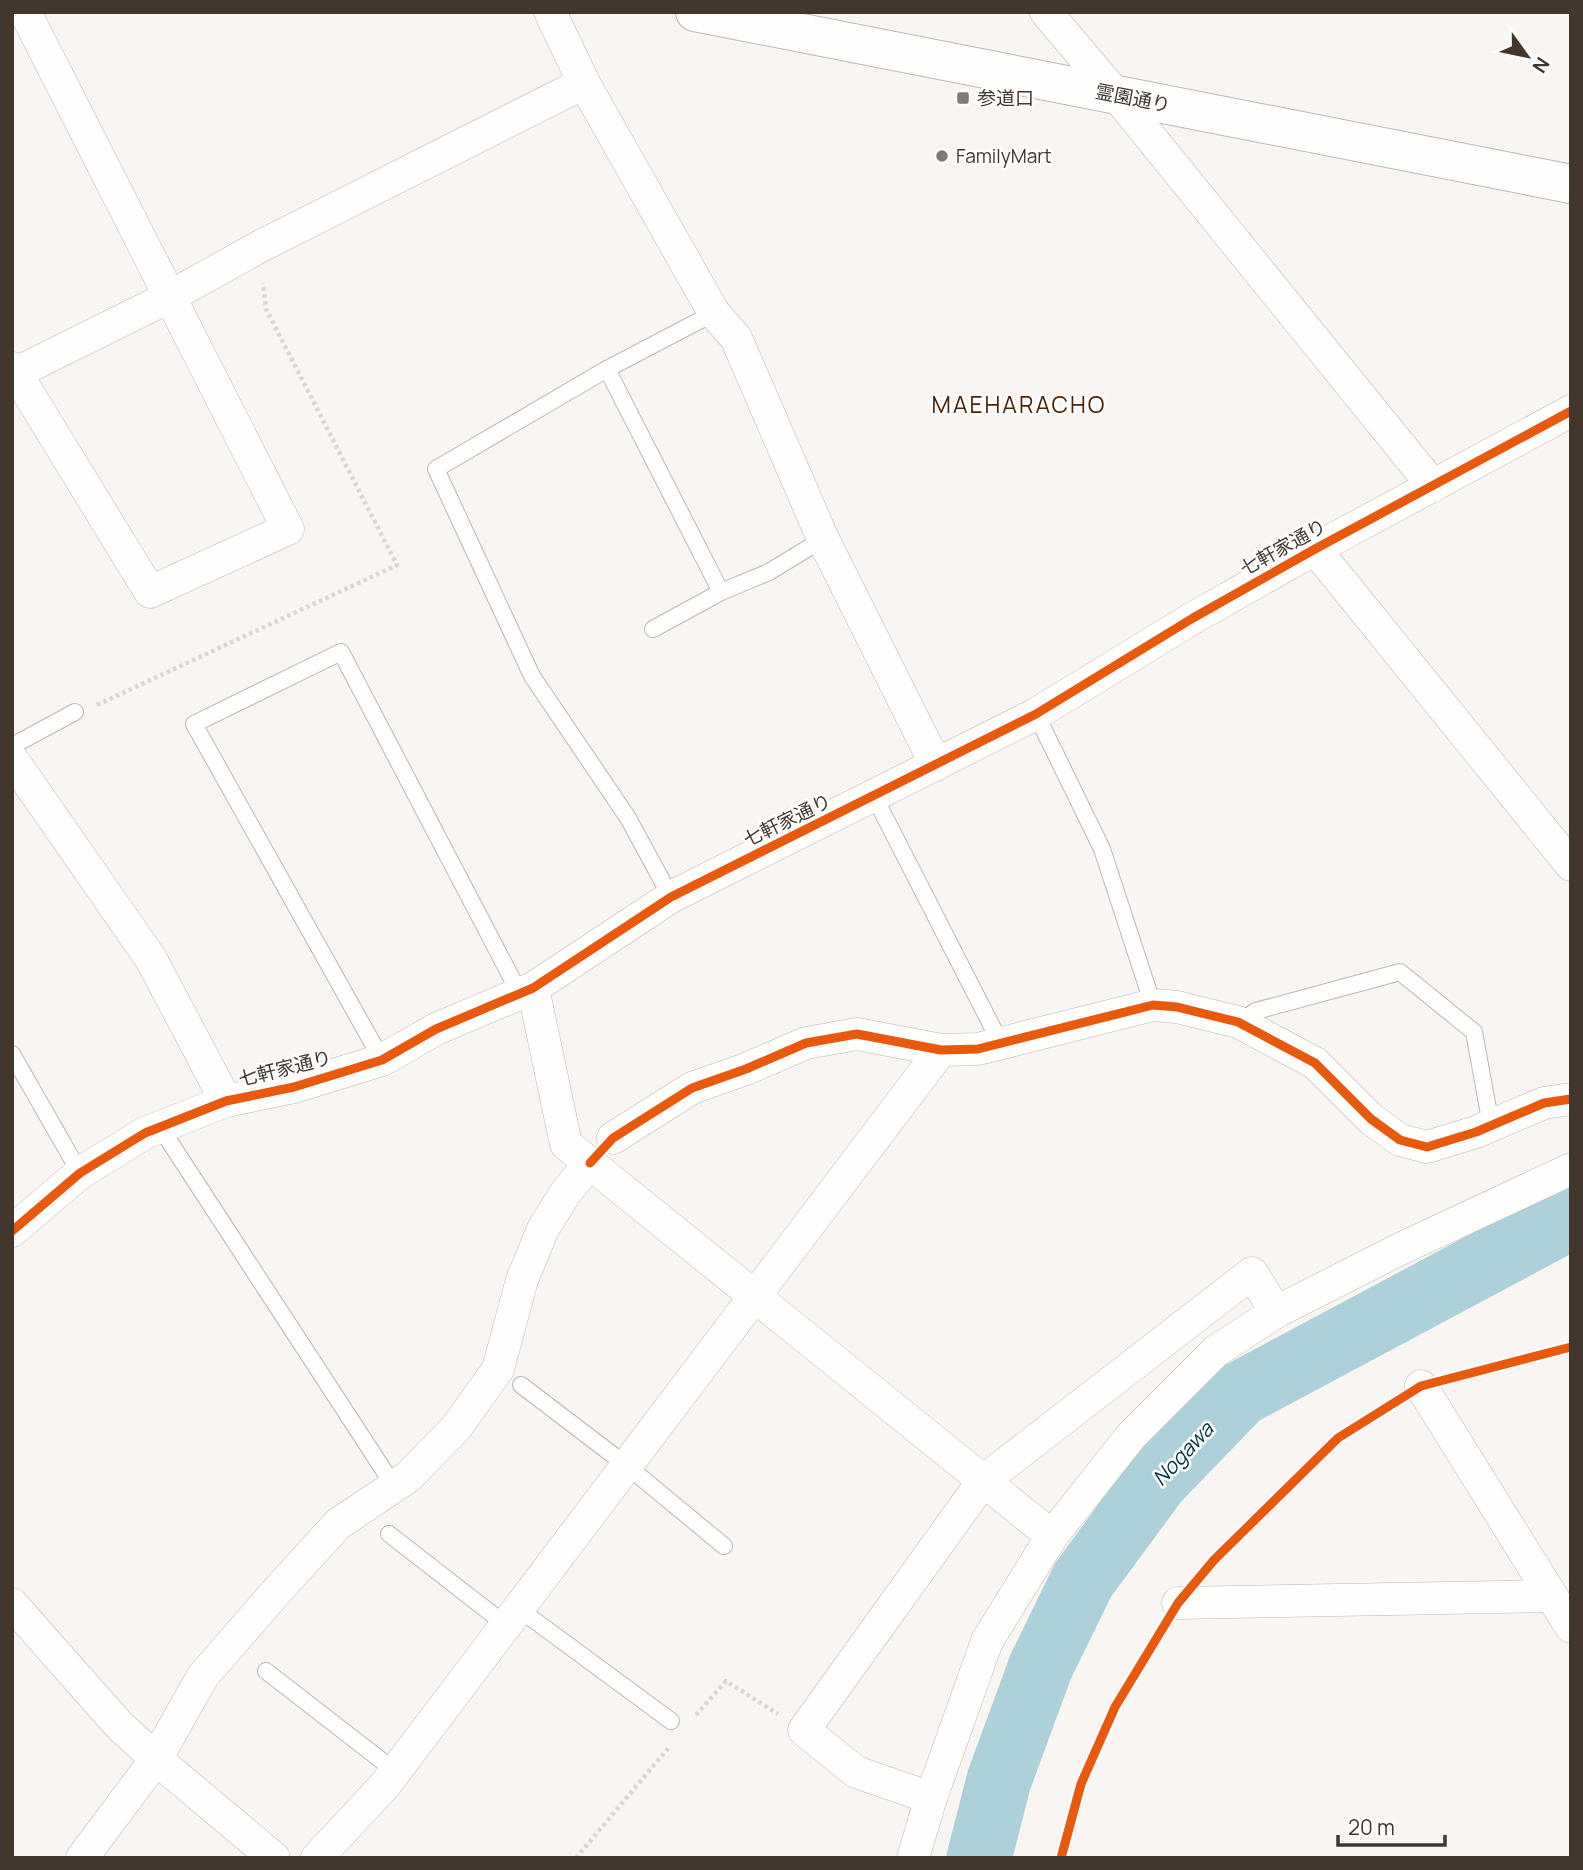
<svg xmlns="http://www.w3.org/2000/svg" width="1583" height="1870" viewBox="0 0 1583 1870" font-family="Manrope,'Noto Sans JP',sans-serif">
	<rect width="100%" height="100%" fill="#f8f5f3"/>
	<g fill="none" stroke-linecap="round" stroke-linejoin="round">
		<!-- river -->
		<polyline stroke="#acd1db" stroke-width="65" points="979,1858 999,1780 1041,1666 1083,1580 1156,1481 1240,1394 1571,1217"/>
		<defs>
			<g id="lane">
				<polyline points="607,369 721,592"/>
				<polyline points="653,629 721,592 769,572 823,539"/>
				<polyline points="1036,714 1102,849 1153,1005"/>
				<polyline points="12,746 75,712"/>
				<polyline points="874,796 1001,1044"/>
				<polyline points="671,897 628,818 532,676 436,469 607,369 714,313"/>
				<polyline points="1238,1022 1256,1011 1400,972 1474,1032 1491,1125"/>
				<polyline points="12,1054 80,1173"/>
				<polyline points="382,1060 194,724 341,652 520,994"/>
				<polyline points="160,1127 394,1486"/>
				<polyline points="521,1385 626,1465 724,1546"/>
				<polyline points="389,1534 506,1625"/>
				<polyline points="519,1609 671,1721"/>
				<polyline points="266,1671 395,1771"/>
			</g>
			<g id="street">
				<polyline points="550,12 584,83 714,313 736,338 823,539 936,765"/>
				<polyline points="1046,12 1117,96 1433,486"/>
				<polyline points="12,368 16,373 171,296 259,247 584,83"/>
				<polyline points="16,373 150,592 288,529 25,12"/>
				<polyline points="1315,549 1571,865"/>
				<polyline points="12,759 151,959 226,1101"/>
				<polyline points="533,988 566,1144 1052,1536"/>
				<polyline points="613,1138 692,1088 746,1069 806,1043 857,1034 941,1050 978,1049 1153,1005 1177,1007 1238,1022 1315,1063 1371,1119 1400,1140 1427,1147 1476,1132 1544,1103 1571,1099"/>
				<polyline points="12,1231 80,1173 145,1133 226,1101 294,1087 382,1060 436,1029 533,988 671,897 1036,714 1193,618 1315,549 1571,411"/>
				<polyline points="1421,1386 1571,1627"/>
				<polyline points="1178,1603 1551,1596"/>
				<polyline points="12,1604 119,1725 156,1759 274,1858"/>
				<polyline points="931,1798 856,1772 804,1730 983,1481 1252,1273 1276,1312"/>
				<polyline points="82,1858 156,1759 203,1676 277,1591 338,1524 408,1477 456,1428 498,1369 522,1280 543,1229 566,1192 590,1163"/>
				<polyline points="317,1858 385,1785 941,1050"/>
				<polyline points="913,1858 931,1798 987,1641 1052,1536 1131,1436 1216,1351 1276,1312 1400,1249 1571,1169"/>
			</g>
			<polyline id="secondary" points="695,12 1571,184"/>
		</defs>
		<!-- lane casing -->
		<use href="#lane" stroke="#bdb6b1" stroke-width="18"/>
		<!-- street casing -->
		<use href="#street" stroke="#bdb6b1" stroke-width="33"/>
		<!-- secondary casing -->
		<use href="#secondary" stroke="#bdb6b1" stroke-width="40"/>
		<!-- path -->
		<g stroke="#d8d6d3" stroke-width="4.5" stroke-dasharray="3.5 3.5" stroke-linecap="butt">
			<polyline points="97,705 397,565 266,309 263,283"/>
			<polyline points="1453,1378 1571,1347"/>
			<polyline points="1208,1568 1338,1438 1394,1403"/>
			<polyline points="696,1715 726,1681 778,1714"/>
			<polyline points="576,1858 670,1746"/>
			<polyline points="1061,1858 1081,1784 1115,1707 1161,1631"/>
		</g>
		<!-- lane -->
		<use href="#lane" stroke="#fefefd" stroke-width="16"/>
		<!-- street -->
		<use href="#street" stroke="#fefefd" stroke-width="32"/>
		<!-- secondary -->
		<use href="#secondary" stroke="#fefefd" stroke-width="38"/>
		<defs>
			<g id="cycleway">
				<polyline points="590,1163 613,1138 692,1088 746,1069 806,1043 857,1034 941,1050 978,1049 1153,1005 1177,1007 1238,1022 1315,1063 1371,1119 1400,1140 1427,1147 1476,1132 1544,1103 1571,1099"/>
				<polyline points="12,1231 80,1173 145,1133 226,1101 294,1087 382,1060 436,1029 533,988 671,897 1036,714 1193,618 1315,549 1571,411"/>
				<polyline points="1061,1858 1081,1784 1115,1707 1178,1603 1214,1560 1338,1438 1421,1386 1571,1347"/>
			</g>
		</defs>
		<!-- cycleway casing -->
		<use href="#cycleway" stroke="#fff" stroke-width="13"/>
		<!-- cycleway -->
		<use href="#cycleway" stroke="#e8590c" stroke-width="9"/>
	</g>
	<!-- markers -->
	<g fill="#827a72" stroke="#fff" stroke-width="2.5">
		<rect x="956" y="91" width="14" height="14" rx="3.5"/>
		<circle cx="942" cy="156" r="7"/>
	</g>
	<g text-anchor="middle" stroke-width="5" stroke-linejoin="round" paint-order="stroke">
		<!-- poi labels -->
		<g font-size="19" fill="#43372d" stroke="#fff" text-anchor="start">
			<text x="977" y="105">参道口</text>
			<text x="956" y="163">FamilyMart</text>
		</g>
		<!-- street labels -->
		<g font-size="19" fill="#43372d" stroke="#fff">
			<text transform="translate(1133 98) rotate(11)" y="7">霊園通り</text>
			<text transform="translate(1283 547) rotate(-29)" y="7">七軒家通り</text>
			<text transform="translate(787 820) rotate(-26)" y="7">七軒家通り</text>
			<text transform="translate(285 1068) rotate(-14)" y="7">七軒家通り</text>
		</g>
		<!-- water labels -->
		<g font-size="21" font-style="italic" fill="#033742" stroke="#fff">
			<text transform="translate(1183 1454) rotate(-47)" y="7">Nogawa</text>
		</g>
		<!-- quarter labels -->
		<g font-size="23" letter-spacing="2" fill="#502204" stroke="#fff">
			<text x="1019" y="413">MAEHARACHO</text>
		</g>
	</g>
	<!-- border -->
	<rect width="1583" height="1870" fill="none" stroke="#43372d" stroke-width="28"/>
	<!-- north arrow -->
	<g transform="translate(1527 56) rotate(123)" stroke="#ffffff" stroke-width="5" paint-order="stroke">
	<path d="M0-5L12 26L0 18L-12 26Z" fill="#43372d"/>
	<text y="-10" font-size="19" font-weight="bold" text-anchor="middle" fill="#43372d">N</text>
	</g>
	<!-- scale -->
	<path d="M1338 1835v10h107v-10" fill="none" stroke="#43372d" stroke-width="3.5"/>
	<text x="1348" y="1835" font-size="21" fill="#43372d" stroke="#ffffff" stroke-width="5" paint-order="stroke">20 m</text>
</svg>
